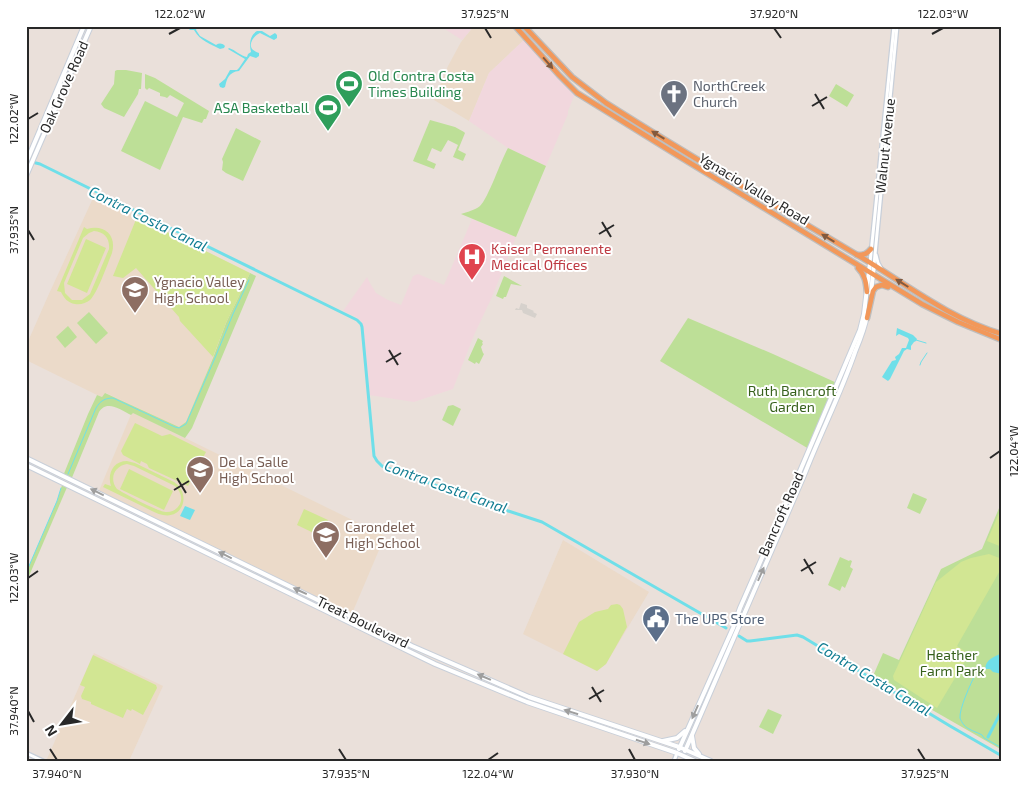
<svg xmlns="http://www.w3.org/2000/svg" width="1028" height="787" viewBox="0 0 1028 787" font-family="'Exo 2',sans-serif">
	<rect width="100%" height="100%" fill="#eae0da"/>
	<!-- education -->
	<g fill="#ebdac9">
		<polygon points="474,26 515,26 526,38 489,73 469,121 434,100 448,66 461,42"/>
		<polygon points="94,196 250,273 226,323 213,357 187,422 179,427 106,393 102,397 97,395 26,360 26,346 48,296"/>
		<polygon points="132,412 385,536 351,616 98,493"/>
		<polygon points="563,540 649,592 606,664 597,671 523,634"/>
		<polygon points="94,653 163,686 129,761 46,761"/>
	</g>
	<!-- medical -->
	<g fill="#f1d7dd">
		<polygon points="440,26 474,26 462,40"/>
		<polygon points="526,38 577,93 574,96 568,111 568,114 546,166 508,148 469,121 489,73"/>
		<polygon points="472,219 516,237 492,297 474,335 453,389 414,402 369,395 362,323 356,317 343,311 367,277 370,283 376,293 388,300 401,305 413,276 418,274 444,285"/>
	</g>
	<!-- green -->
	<g fill="#bddf97">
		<polygon points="117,70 126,70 142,73 141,89 139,89 138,94 124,117 104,108 101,104 114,84 115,71"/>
		<polygon points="145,74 155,78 209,111 206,119 204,119 202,123 183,117 160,170 121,151 145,101 177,117 184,103 170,95 167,98 165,97 160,96 160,93 149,88 147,90 145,88"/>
		<polygon points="836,84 854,95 847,107 829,96"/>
		<polygon points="430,120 455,127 464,132 465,133 458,150 466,154 463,161 453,157 458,145 448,140 441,152 432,148 427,160 436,164 434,169 413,161"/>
		<polygon points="236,128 261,141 243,181 226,173 222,170 223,162 222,159"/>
		<path d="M508,148L546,166L516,237L461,214C467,212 475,210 480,206C488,199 501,160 508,148Z"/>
		<path d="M250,273L256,276L192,428L185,438L133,413L131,415C121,410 107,399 99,412L71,480L63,476L88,414L97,395L102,397L105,393L179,427L186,422L213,358L226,323Z"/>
		<polygon points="504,276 522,286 511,284 506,297 504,297 503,299 496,296"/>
		<polygon points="89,312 108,333 96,344 77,323"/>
		<polygon points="688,318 773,354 837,383 809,449 660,361"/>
		<polygon points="68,326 77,337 65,348 56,337"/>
		<polygon points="478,338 483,341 482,343 483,344 481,347 483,353 484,354 479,364 476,362 475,364 468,360"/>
		<polygon points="453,405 461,409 453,426 442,420 448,406"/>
		<polygon points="63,482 68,485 26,583 26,573 57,501"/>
		<polygon points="913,493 927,499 920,514 907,508"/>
		<polygon points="1002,501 1002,750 873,676 883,653 899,660 941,569 982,549"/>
		<polygon points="840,557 849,561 850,560 852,561 850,567 853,569 845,588 842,586 840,591 828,585"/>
		<polygon points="768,709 782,715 773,734 759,727"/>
	</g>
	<!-- pitch -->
	<g fill="#d2e693" fill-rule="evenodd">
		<polygon points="137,217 250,273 226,323 213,357 180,321 179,317 136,268 123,278 113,276"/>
		<path d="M84,227L87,229C104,224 117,235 112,253C108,263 97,294 90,300C86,303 81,305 75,304C68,303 64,298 61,292L57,291ZM94,231C104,232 110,238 109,249L90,294L82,300H72L65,293L64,283L83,238L89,233Z"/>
		<polygon points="86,239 106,248 87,293 67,284"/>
		<polygon points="135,423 162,436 170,434 206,452 188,486 149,468 147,464 141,461 140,464 123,455 121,451"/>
		<path d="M127,461L135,463L174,482C191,493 184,519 163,515C156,514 149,509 142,506C129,500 116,493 103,487L105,484L111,486C107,474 113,461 127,461ZM127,464L134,466L175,486C180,491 183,497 180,504C177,509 173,512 167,512C160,513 125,494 117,489C109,479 114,466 127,464Z"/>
		<polygon points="129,469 173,491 164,510 120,489"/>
		<polygon points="1002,506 1002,547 987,541"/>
		<polygon points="304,509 328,520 320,536 297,525"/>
		<polygon points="989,554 1002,559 1002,567 957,646 966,652 967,658 937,708 894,680 893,676 936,582 961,562 971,558"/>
		<polygon points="617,604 620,605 623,609 627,627 606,664 597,671 563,654 579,622 595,612 608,609 611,605"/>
		<polygon points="93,655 156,685 157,688 143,715 132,709 131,711 127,709 123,718 91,704 91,702 82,699 81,696 85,687 80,685"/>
	</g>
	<!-- plaza -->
	<polygon fill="#d6d1cc" points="521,303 527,305 527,308 534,311 533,312 537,314 535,318 523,313 522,310 515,310 516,308 519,309"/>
	<!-- water -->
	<g fill="#6fdfe9">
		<path d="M186,26H198L196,30L200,36L216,45C219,43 222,43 225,46L224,48L220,49C211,44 200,41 194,30H190Z"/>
		<path d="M257,31H262L270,36L275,33L277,35V38L274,40L260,33C255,35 248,43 252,49C253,50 258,53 259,53V56L256,58L250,56L239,71C229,72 227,78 225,87L223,88L220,87L219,84L225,79L230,70H237L239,68L245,59L228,49L229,48C235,50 241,56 247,57L248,54L251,52C249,44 250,35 257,31Z"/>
		<polygon points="897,328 913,335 917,339 916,341 914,342 911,346 911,350 907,349 904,351 890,379 888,381 882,377 892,361 896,360 895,357 899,354 902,348 906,348 909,340 908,338 899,334 896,336"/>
		<polygon points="185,506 195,510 190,520 180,516"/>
		<path d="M1002,653V674L993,672L990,669H985C986,659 994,657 1002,653Z"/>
	</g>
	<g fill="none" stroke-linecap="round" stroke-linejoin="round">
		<!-- stream -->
		<g stroke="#6fdfe9" stroke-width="1">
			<polyline points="916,340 926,343"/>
			<polyline points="920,365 921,362 927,353"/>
			<path d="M68,474L96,408C100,401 105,398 113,398L175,427L179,428L186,424L215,358L233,314L249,280"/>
			<polyline points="26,573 57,501 61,488"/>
			<path d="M975,675C971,683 959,709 960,718C960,719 963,724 964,725C968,730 977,732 982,735L984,738L1002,748"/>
		</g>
		<!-- canal -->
		<g stroke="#6fdfe9" stroke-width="3">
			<polyline points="32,162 40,164 357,320 361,324 362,327 374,456 377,461 382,466 493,506 542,522 726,628"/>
			<polyline points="739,636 747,641 750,641 797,635 803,637 950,726 1002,756"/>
			<polyline points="988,737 1002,710"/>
		</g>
		<defs>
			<g id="tertiary">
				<polyline points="876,255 878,263 882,270"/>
				<polyline points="870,263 894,26"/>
				<polyline points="874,265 897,26"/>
				<polyline points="26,753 43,761"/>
				<polyline points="674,761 677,753"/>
			</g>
			<g id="secondary">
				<polyline points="26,163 84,26"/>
				<polyline points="26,176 91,26"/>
				<polyline points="871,293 874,265"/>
				<polyline points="26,458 412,646 529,697 679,747 711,761"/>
				<polyline points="26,465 435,664 527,702 677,753 695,761"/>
				<polyline points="692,736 694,748 699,754"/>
				<polyline points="663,741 677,738 685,731"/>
				<polyline points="679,749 733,628 740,608 800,471 860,330 864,314 870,263"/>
				<path d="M685,751L805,473C821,432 841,393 855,352C860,340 865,328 867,315"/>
			</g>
			<g id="trunk">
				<polyline points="515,26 559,75 577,93 677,155 922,304 958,322 1002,340"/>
				<path d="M524,26L572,77L606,103C692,158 781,209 869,262C911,288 953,320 1002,334"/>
				<path d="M857,255C864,255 867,254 871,249"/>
				<path d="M858,268C865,275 866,282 867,292"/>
				<polyline points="867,318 873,291 876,287 882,285 888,287"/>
			</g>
		</defs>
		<!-- tertiary casing -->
		<use href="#tertiary" stroke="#c8cfd9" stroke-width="5.5"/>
		<!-- secondary casing -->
		<use href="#secondary" stroke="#c8cfd9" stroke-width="6"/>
		<!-- trunk casing -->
		<use href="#trunk" stroke="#bebebe" stroke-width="7"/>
		<!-- tertiary -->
		<use href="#tertiary" stroke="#fff" stroke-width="3"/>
		<!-- secondary -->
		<use href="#secondary" stroke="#fff" stroke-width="4"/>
		<!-- trunk -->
		<use href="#trunk" stroke="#f2985a" stroke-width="4.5"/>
	</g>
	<!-- one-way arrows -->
	<defs><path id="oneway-solid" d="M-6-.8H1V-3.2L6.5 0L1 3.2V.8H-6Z" transform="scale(1.25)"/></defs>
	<g fill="#835a3e">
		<use href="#oneway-solid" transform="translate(548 63) rotate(49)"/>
		<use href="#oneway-solid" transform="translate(658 135) rotate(-149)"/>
		<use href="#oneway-solid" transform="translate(828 238) rotate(-149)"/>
		<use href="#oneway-solid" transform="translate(902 283) rotate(-148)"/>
	</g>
	<g fill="#9e9e9e">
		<use href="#oneway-solid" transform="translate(97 492) rotate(-154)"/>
		<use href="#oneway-solid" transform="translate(225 555) rotate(-154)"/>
		<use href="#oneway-solid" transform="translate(761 574) rotate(-66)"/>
		<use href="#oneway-solid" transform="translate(300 591) rotate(-155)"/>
		<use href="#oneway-solid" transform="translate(484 677) rotate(-157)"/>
		<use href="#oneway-solid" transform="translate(571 712) rotate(-162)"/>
		<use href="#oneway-solid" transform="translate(695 712) rotate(114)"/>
		<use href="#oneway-solid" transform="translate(643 742) rotate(18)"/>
	</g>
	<!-- ticks -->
	<path fill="none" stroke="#282828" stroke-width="2" d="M485,28L491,38M774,28L781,38M169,34L180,28M932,34L943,28M815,94L824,109M812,106L827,97M28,119L38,113M602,222L611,237M28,230L34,240M599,234L614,225M389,350L398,365M386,362L401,353M990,458L1000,451M177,478L186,493M174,490L189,481M804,559L813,574M801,571L816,562M28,578L38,571M592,687L601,702M589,699L604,690M28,711L34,722M50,749L57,760M339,749L346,760M629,749L635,760M918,749L925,760M488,760L498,753"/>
	<!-- icons -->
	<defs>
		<symbol id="stadium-pin" viewBox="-11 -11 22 30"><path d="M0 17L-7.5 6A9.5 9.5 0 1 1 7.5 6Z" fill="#2e9e5b" stroke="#fff"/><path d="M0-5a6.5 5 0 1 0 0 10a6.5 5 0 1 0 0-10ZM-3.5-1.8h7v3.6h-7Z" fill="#fff"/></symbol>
		<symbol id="church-pin" viewBox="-11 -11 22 30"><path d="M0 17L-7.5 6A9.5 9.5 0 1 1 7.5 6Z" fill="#6b7280" stroke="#fff"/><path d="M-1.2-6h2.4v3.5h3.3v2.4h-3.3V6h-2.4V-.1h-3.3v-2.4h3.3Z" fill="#fff"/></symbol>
		<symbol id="hospital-pin" viewBox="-11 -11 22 30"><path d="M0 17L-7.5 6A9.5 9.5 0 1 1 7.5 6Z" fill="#e0444e" stroke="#fff"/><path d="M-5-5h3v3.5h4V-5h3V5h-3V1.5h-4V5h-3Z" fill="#fff"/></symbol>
		<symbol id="school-pin" viewBox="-11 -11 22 30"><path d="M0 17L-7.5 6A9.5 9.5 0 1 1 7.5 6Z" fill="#8d6e63" stroke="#fff"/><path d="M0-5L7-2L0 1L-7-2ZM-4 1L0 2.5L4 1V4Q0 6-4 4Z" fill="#fff"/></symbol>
		<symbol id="civic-pin" viewBox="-11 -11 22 30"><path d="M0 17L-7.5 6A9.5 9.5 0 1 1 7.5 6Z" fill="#5c6f8a" stroke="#fff"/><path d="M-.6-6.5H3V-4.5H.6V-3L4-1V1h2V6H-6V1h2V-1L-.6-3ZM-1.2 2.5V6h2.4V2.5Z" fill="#fff"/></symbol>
	</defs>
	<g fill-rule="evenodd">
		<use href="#stadium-pin" x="333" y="68" width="32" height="43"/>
		<use href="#church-pin" x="658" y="78" width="32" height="43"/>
		<use href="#stadium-pin" x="312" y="92" width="32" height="43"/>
		<use href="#hospital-pin" x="456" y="241" width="32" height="43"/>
		<use href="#school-pin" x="119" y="274" width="32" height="43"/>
		<use href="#school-pin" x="184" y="454" width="32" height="43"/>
		<use href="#school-pin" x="310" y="519" width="32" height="43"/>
		<use href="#civic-pin" x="640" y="603" width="32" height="43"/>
	</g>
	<g text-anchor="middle" stroke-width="4" stroke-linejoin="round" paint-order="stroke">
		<!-- leisure labels -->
		<g font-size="14" fill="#27864d" stroke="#fff" text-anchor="start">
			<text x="368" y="81">Old Contra Costa<tspan x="368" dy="16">Times Building</tspan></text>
			<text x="309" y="113" text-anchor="end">ASA Basketball</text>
		</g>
		<!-- worship labels -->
		<g font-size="14" fill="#5b616d" stroke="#fff" text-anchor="start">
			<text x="693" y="91">NorthCreek<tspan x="693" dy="16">Church</tspan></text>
		</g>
		<!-- street labels -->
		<g font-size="14" fill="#282828" stroke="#fff">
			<text transform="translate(64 87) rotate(-66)" y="5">Oak Grove Road</text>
			<text transform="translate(885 146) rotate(-84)" y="5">Walnut Avenue</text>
			<text transform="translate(754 189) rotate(31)" y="5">Ygnacio Valley Road</text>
			<text transform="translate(781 514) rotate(-66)" y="5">Bancroft Road</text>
			<text transform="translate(363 622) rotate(26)" y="5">Treat Boulevard</text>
		</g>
		<!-- health labels -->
		<g font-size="14" fill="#be3a42" stroke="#fff" text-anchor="start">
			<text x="491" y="254">Kaiser Permanente<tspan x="491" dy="16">Medical Offices</tspan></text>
		</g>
		<!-- education labels -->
		<g font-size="14" fill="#785e54" stroke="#fff" text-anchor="start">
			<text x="154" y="287">Ygnacio Valley<tspan x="154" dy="16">High School</tspan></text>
			<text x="219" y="467">De La Salle<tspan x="219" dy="16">High School</tspan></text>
			<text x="345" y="532">Carondelet<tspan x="345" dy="16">High School</tspan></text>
		</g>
		<!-- park labels -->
		<g font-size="14" fill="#37611c" stroke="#fff">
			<text x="792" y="396">Ruth Bancroft<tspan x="792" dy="16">Garden</tspan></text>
			<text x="952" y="660">Heather<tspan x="952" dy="16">Farm Park</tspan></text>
		</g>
		<!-- service labels -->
		<g font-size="14" fill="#4e5e75" stroke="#fff" text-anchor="start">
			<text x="675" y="624">The UPS Store</text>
		</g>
		<!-- water labels -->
		<g font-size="15" font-style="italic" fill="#127d92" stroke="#fff">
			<text transform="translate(148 219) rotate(26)" y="5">Contra Costa Canal</text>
			<text transform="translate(446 487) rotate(20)" y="5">Contra Costa Canal</text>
			<text transform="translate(874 679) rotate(31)" y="5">Contra Costa Canal</text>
		</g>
	</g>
	<!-- border -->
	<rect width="1028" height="787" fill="none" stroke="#ffffff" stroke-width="55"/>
	<!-- north arrow -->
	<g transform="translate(62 724) rotate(239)" stroke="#ffffff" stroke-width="4" paint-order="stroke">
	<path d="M0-4L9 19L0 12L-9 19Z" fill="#282828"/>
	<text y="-8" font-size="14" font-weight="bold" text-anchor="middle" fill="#282828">N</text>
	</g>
	<rect x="28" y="28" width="972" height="732" fill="none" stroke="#282828" stroke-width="2"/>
	<g font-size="12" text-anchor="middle" fill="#282828">
		<text x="180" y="18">122.02°W</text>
		<text x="485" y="18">37.925°N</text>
		<text x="774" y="18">37.920°N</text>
		<text x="943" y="18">122.03°W</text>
		<text transform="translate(14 119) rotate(-90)" y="4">122.02°W</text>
		<text transform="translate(14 230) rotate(-90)" y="4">37.935°N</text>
		<text transform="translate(1014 451) rotate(-90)" y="4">122.04°W</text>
		<text transform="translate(14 578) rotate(-90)" y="4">122.03°W</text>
		<text transform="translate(14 711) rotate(-90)" y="4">37.940°N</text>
		<text x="57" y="778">37.940°N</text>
		<text x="346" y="778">37.935°N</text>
		<text x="488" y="778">122.04°W</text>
		<text x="635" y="778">37.930°N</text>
		<text x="925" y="778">37.925°N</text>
	</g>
</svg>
